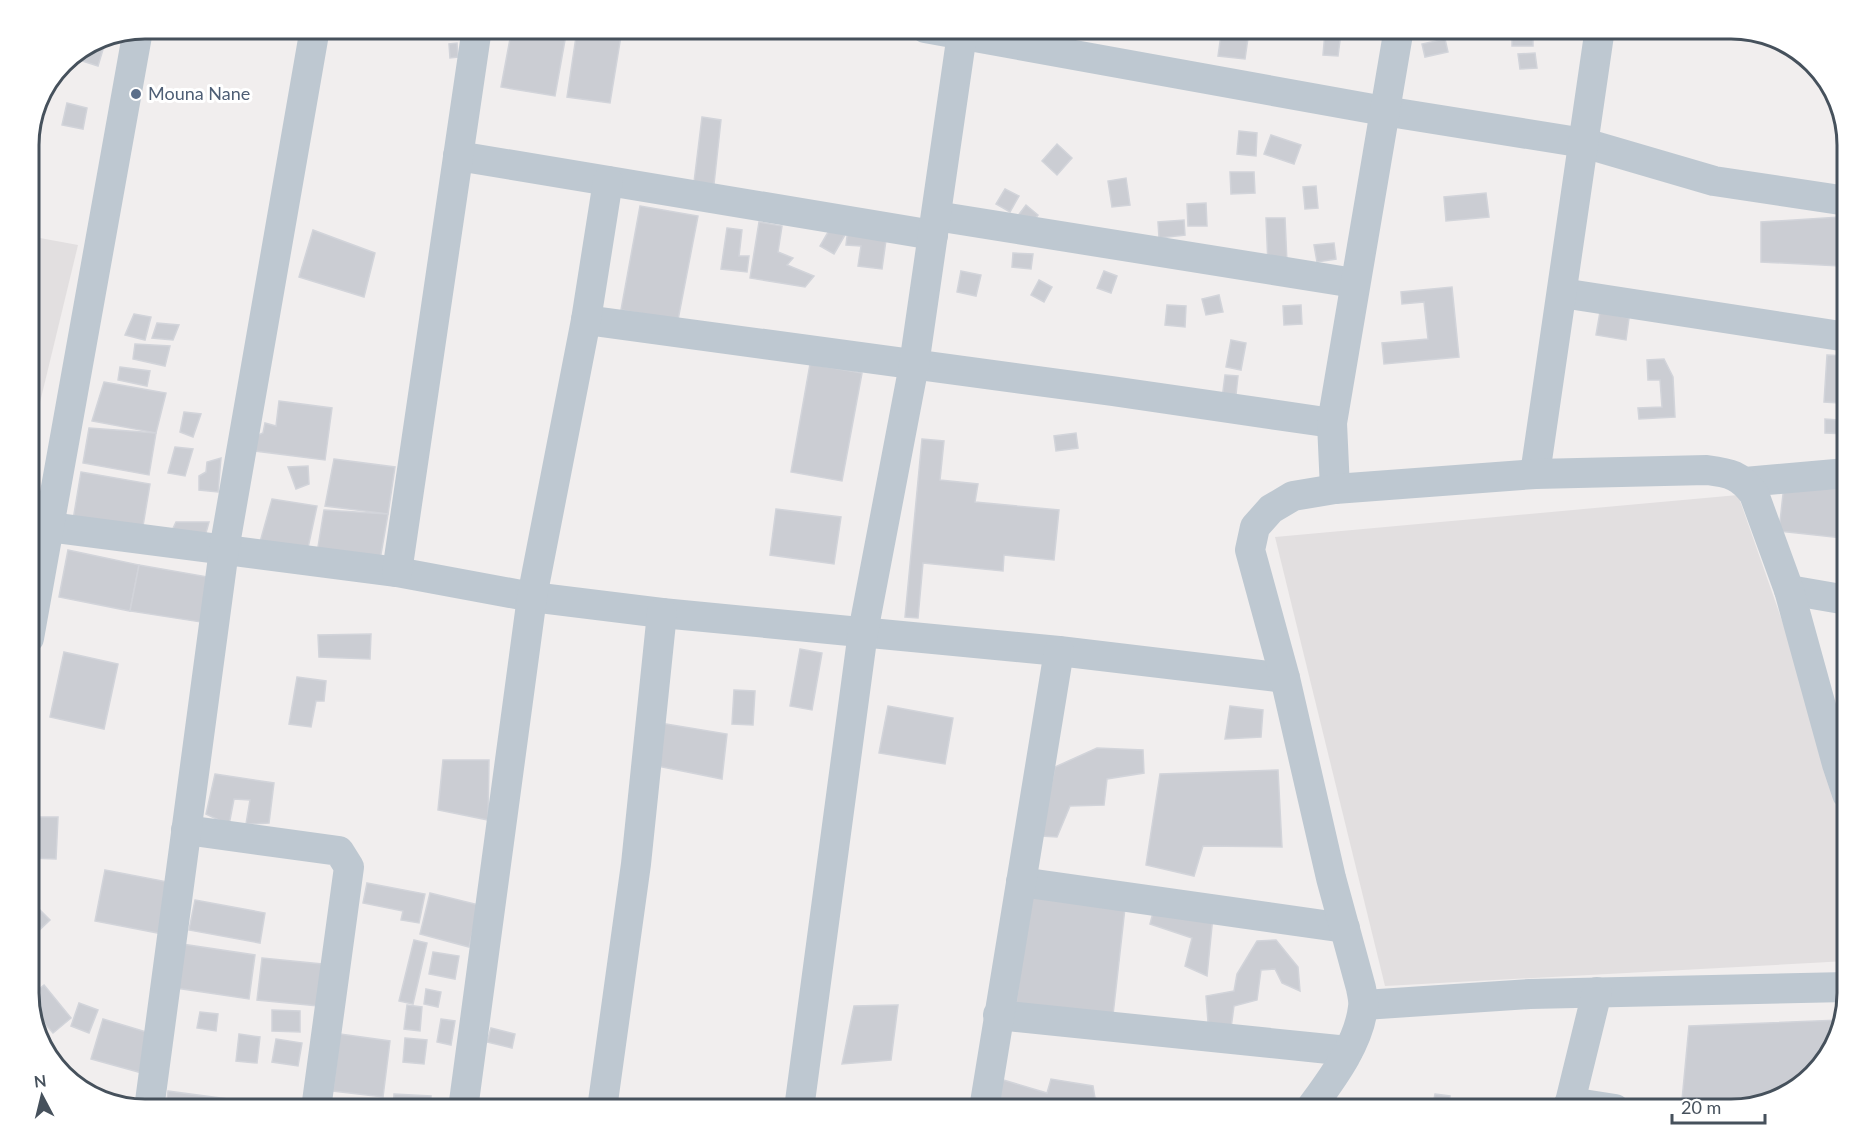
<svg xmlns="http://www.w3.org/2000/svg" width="1876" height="1138" viewBox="0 0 1876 1138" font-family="Lato,sans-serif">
	<rect width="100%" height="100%" fill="#f1eeee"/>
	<!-- education -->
	<g fill="#e2dfe0">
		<polygon points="29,236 78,245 29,448"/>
		<polygon points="1738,495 1847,806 1847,961 1385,986 1275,537"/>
	</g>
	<!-- building -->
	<g fill="#cbcdd3" stroke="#d2d4da" stroke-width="1.5">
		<polygon points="399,28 416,28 414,38 398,35"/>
		<polygon points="512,28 567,29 555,96 501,87"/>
		<polygon points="1222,28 1249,31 1245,59 1218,56"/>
		<polygon points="577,30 621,36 610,103 567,97"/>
		<polygon points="1325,32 1341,33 1338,56 1323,55"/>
		<polygon points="1533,33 1533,46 1512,46 1512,34"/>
		<polygon points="107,36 98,66 70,57 101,37"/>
		<polygon points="1445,39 1448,52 1425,57 1422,44"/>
		<polygon points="457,43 458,57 450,58 449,44"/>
		<polygon points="1535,53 1537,68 1520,69 1518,54"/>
		<polygon points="67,103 87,108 83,129 62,125"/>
		<polygon points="702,117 721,120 714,184 694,182"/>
		<polygon points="1239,131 1257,133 1256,156 1237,154"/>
		<polygon points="1271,135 1301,145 1294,164 1264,154"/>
		<polygon points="1057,144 1072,158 1057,175 1042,161"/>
		<polygon points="1230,172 1254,172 1255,193 1231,194"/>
		<polygon points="1126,178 1130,205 1112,207 1108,181"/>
		<polygon points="1316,186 1318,208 1305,209 1303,187"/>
		<polygon points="1005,189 1019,196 1010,212 996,204"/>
		<polygon points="1486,193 1489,217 1446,221 1444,197"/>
		<polygon points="1206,203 1207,226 1188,226 1187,204"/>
		<polygon points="1026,205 1038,215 1029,227 1017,217"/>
		<polygon points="640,206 698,216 678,320 621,310"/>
		<polygon points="1840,217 1840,266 1761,262 1761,222"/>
		<polygon points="1266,218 1285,218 1287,263 1268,264"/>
		<polygon points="1184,220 1185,235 1159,238 1158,222"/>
		<polygon points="759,222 782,226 778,252 793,258 787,265 814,276 805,287 750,278"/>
		<polygon points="831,227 845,235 834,254 820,246"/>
		<polygon points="727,228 742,230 739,256 749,256 747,272 721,269"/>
		<polygon points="848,228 887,233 882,269 858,266 861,246 846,245"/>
		<polygon points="313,230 375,253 364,297 299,277"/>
		<polygon points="1334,243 1336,259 1317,262 1314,245"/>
		<polygon points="1013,253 1033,254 1031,269 1012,267"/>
		<polygon points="961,271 981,275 976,296 957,292"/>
		<polygon points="1104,271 1117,276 1111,293 1097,288"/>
		<polygon points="1039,280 1052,287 1044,302 1031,295"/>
		<polygon points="1452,287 1459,357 1384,364 1382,343 1428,339 1424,302 1402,304 1401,292"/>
		<polygon points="1219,295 1223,312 1206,315 1202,299"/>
		<polygon points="1167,305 1186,306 1185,327 1165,325"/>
		<polygon points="1301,305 1302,324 1284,325 1283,306"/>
		<polygon points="1600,312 1629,318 1626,340 1596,335"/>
		<polygon points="134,314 151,317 145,340 125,335"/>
		<polygon points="157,323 179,325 173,340 152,338"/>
		<polygon points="1231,340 1246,343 1241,370 1226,367"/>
		<polygon points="135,344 170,346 165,366 133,359"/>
		<polygon points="1827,355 1847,356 1847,434 1825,433 1825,419 1839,420 1840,403 1824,402"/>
		<polygon points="1664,359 1673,377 1675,417 1639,419 1638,408 1662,407 1660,380 1648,380 1647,360"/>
		<polygon points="810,364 862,373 842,481 791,472"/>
		<polygon points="120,367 150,371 147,386 118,380"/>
		<polygon points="1225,375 1238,376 1235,404 1222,399"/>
		<polygon points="104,382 166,393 156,433 92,421"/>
		<polygon points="279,401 332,408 325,460 255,451 256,436 263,433 265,423 276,426"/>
		<polygon points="184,412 201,414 193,437 180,432"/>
		<polygon points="89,428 156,433 149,475 83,463"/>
		<polygon points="1076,433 1078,448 1056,451 1054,436"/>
		<polygon points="922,439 944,441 940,480 978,484 975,502 1059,510 1054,560 1004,555 1003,571 923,563 918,618 905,617"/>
		<polygon points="175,447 193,449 185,476 168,473"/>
		<polygon points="221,458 218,492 199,490 199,476 206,472 207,462"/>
		<polygon points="334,459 395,467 388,514 325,506"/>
		<polygon points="308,466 309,484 296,489 288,467"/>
		<polygon points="81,472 150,484 142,532 73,520"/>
		<polygon points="1845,478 1842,538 1779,531 1784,485"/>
		<polygon points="272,499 317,506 308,548 260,542"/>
		<polygon points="776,509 841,517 834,564 770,555"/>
		<polygon points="324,510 388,514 380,560 317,553"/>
		<polygon points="176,522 209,522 204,540 169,537"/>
		<polygon points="68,550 139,565 130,611 59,597"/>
		<polygon points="139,565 208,577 201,622 130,611"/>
		<polygon points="371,634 370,659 319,657 318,635"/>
		<polygon points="800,649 822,653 812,710 790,706"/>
		<polygon points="64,652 118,664 104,729 50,717"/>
		<polygon points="297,677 326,681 324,701 316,701 311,727 289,724"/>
		<polygon points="734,690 755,691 753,725 732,724"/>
		<polygon points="888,706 953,718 945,764 879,753"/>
		<polygon points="1230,706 1263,710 1261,737 1225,739"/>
		<polygon points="660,723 727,734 722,779 652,765"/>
		<polygon points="1097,748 1143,750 1144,773 1107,779 1104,805 1070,806 1057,837 1041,836 1055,767"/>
		<polygon points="443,760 489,760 488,820 438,810"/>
		<polygon points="1278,770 1282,847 1203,846 1194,876 1146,865 1160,774"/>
		<polygon points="215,774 274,783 269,823 246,824 250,800 234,799 229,825 206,814"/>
		<polygon points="29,817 58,817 56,859 29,858"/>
		<polygon points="105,870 173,883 163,934 95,921"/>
		<polygon points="367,883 425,894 419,923 401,920 403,911 363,903"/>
		<polygon points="430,893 479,905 469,947 420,934"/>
		<polygon points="1030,897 1126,899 1113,1015 1016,1004"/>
		<polygon points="195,900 265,913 260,943 189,930"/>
		<polygon points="1155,905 1213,916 1207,976 1185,966 1192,938 1150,924"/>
		<polygon points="36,906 50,920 31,938 29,935 29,912"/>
		<polygon points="414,940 427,943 413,1004 399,1001"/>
		<polygon points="1276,940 1298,967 1300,991 1282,983 1275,969 1261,970 1257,1000 1234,1006 1231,1028 1208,1022 1206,996 1234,991 1237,974 1257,941"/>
		<polygon points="182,944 255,955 249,999 176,988"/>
		<polygon points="433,952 459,956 455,979 429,974"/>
		<polygon points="262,958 322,964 318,1006 257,1000"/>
		<polygon points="44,985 71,1018 53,1033 30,1006 29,1000 29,997"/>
		<polygon points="426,989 441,992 438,1007 424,1004"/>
		<polygon points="79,1003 98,1010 89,1033 71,1026"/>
		<polygon points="407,1005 422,1007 420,1031 404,1029"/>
		<polygon points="898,1005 891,1060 842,1064 854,1006"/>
		<polygon points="272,1010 300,1011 300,1032 272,1031"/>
		<polygon points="200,1012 218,1014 216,1031 197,1028"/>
		<polygon points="103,1019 153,1034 142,1073 91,1059"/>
		<polygon points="441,1019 455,1021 451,1045 437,1042"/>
		<polygon points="1840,1020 1832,1052 1790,1094 1745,1106 1682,1100 1689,1026"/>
		<polygon points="491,1028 515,1034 512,1048 487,1042"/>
		<polygon points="239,1034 260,1037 257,1063 236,1061"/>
		<polygon points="340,1034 390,1041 383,1097 333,1091"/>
		<polygon points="405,1038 427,1040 424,1064 403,1062"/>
		<polygon points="276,1039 302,1043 298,1066 272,1062"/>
		<polygon points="1000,1079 1047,1093 1051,1079 1093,1086 1095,1098 1111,1104 1111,1109 995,1109"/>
		<polygon points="168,1091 235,1100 234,1109 166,1109"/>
		<polygon points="394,1094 431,1096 430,1109 393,1109"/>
		<polygon points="1435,1094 1450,1096 1449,1109 1432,1109"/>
		<polygon points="1383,1103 1414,1109 1381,1109"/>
	</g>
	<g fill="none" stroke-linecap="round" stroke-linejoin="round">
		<!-- minor -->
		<g stroke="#bec8d1" stroke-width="30">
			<polyline points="925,28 1384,111 1584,143 1714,181 1847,201"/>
			<polyline points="458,156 933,235"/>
			<polyline points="936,216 1354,283"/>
			<polyline points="1562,293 1847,337"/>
			<polyline points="586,320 1112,391 1332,423"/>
			<polyline points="1535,474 1600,28"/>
			<polyline points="1745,482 1847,473"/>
			<polyline points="1335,489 1332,423 1399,28"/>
			<polyline points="49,527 397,572 532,597 662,613 1059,651 1285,678"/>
			<polyline points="397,572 477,28"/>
			<polyline points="1789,590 1847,600"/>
			<polyline points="29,638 138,30"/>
			<polyline points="186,830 339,851 349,867 316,1109"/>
			<polyline points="1021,882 1345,928"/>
			<polyline points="1364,1005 1530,994 1847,987"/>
			<polyline points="998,1015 1348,1051"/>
			<polyline points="1570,1102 1615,1109"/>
			<polyline points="149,1109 224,550 315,28"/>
			<polyline points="463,1109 532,597 586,320 608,181"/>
			<polyline points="602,1109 636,864 662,613"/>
			<polyline points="799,1109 863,632 914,365 962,34"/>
			<polyline points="984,1109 1059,651"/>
			<path d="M1310,1109C1331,1080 1359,1044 1363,1007C1364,1001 1362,994 1361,988L1331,878L1285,678L1250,550L1255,527L1271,509L1293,496L1335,489L1535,474L1707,470C1730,473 1740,475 1754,494L1789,590L1837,764L1847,794"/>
			<polyline points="1566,1109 1570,1102 1597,992"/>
		</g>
	</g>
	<!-- markers -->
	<circle fill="#5c6f8a" stroke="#fff" stroke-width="2" cx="136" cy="94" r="6"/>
	<g text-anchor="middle" stroke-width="6" stroke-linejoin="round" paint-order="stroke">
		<!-- service labels -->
		<g font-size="18" fill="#4e5e75" stroke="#fff" text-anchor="start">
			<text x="148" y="100">Mouna Nane</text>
		</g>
	</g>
	<!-- crop -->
	<path d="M0 0H1876V1138H0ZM145 39H1731A106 106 0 0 1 1837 145V993A106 106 0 0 1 1731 1099H145A106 106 0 0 1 39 993V145A106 106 0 0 1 145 39Z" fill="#fff" fill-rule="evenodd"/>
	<path fill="none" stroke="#46515c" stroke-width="3" d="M145 39H1731A106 106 0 0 1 1837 145V993A106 106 0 0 1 1731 1099H145A106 106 0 0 1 39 993V145A106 106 0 0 1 145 39Z"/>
	<!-- north arrow -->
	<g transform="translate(42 1096) rotate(353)" stroke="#ffffff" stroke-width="4.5" paint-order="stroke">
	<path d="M0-4.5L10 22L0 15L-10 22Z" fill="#46515c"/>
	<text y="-9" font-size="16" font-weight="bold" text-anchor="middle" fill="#46515c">N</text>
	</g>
	<!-- scale -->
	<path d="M1672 1114v9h93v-9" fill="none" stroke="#46515c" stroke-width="3"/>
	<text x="1681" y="1114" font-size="18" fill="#46515c" stroke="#ffffff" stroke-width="4.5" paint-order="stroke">20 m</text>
</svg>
